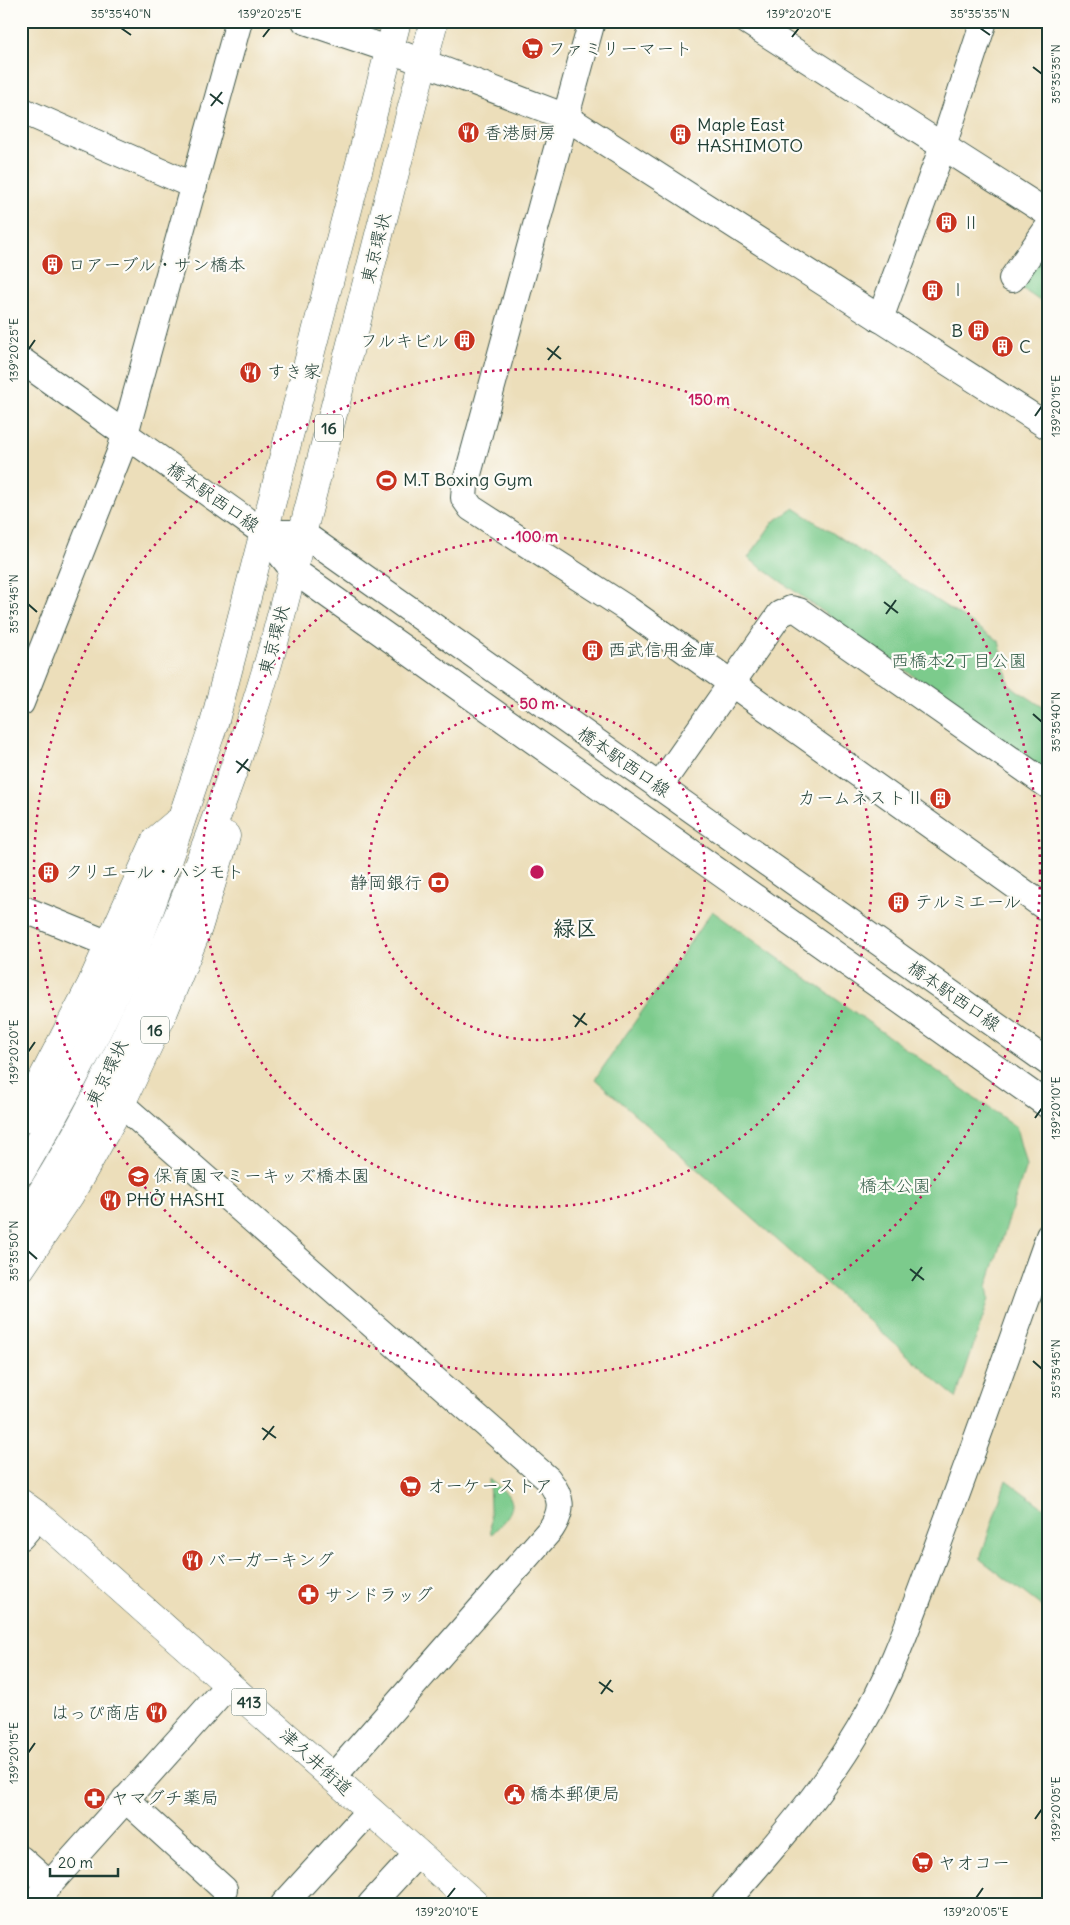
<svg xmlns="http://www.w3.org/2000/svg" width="1070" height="1925" viewBox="0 0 1070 1925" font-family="Delius,'Klee One',sans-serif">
	<rect width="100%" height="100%" fill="#fdfcf7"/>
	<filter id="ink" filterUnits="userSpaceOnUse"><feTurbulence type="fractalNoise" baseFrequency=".02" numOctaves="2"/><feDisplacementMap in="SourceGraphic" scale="10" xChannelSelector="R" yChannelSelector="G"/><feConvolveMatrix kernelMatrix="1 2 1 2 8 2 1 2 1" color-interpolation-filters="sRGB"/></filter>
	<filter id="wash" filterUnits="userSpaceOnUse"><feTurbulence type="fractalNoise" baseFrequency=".0096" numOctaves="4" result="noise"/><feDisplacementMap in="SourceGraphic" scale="20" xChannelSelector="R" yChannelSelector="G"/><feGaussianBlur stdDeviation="1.12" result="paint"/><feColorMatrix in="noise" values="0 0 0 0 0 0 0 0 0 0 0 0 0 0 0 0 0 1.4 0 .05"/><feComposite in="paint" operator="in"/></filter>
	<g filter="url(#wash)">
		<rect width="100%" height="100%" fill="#ecdeba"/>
		<!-- green -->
		<g fill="#7ccb8c" stroke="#4e8460">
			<polygon points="1049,240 1049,301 1046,305 1018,286"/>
			<polygon points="794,508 999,641 1009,685 1049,711 1049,773 748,558 773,522"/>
			<polygon points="712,911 1016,1127 1026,1166 987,1286 989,1299 956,1398 595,1079"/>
			<path d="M489,1479C495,1485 506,1491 510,1498C518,1510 499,1526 491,1535Z"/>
			<polygon points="1006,1480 1049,1512 1049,1612 980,1559"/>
		</g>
	</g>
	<g filter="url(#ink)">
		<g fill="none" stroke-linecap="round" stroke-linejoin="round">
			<defs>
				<g id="minor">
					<polyline points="305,21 388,49 566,117 1049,427"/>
					<polyline points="592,21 465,485 464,498 471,508 626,608 1049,910"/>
					<polyline points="747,21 1049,214"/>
					<polyline points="21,110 194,186"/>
					<polyline points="1012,279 1049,226"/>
					<polyline points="880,319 943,146 984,21"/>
					<polyline points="21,360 264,533 302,533 1049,1063"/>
					<polyline points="264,533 293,570 1049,1106"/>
					<polyline points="21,703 120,452 239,21"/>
					<polyline points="659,787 780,614 791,609 799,611 1049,786"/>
					<polyline points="21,908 109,944"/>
					<path d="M121,1104L548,1479C562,1497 564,1509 551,1529L333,1777"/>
					<polyline points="21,1537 39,1516"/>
					<polyline points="125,1799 224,1889"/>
					<polyline points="21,1859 49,1884"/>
					<polyline points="32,1904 229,1684"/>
					<polyline points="284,1904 370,1810"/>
					<polyline points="371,1904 418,1853"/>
					<path d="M724,1904C773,1848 821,1794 859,1730C892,1674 913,1611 936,1550C975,1446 1012,1341 1049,1236"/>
				</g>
				<g id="highway">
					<polyline points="21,1120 91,985 156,840 175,824"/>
					<path d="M21,1172C63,1102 101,1028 133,953C164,878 187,800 214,724L397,21"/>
					<path d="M21,1224C86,1129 134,1023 177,918C214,827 249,734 275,639L434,21"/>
					<polyline points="21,1268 70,1195 121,1104 162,1016 198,928 226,836"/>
					<polyline points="21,1503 39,1516 475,1904"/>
				</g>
			</defs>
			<!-- minor casing -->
			<use href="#minor" stroke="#3e5548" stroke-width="28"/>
			<!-- highway casing -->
			<use href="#highway" stroke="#3e5548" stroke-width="29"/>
			<!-- minor -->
			<use href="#minor" stroke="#fff" stroke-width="26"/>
			<!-- highway -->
			<use href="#highway" stroke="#fff" stroke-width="28"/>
		</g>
	</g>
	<!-- ticks -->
	<path fill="none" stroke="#1f3d34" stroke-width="2" d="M121,28L131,35M980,28L990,35M263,37L270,28M792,37L799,28M1033,67L1042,74M210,94L223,104M211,106L222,92M547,348L561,359M28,350L35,340M548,360L559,346M1035,416L1042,406M884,602L898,613M28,604L37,612M886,614L896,600M1033,714L1042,722M236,761L250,771M237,773L248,759M573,1015L587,1025M575,1027L585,1013M28,1052L35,1042M1035,1118L1042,1108M28,1251L37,1259M910,1269L924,1280M912,1281L922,1267M1033,1361L1042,1369M262,1428L276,1438M263,1440L274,1426M599,1682L613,1692M601,1694L611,1680M28,1753L35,1743M1035,1819L1042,1809M447,1898L455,1888M976,1898L983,1888"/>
	<!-- distance rings -->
	<g fill="none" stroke="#c2185b" stroke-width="2.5" stroke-dasharray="2.5 5">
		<circle cx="537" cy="872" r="168"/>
		<circle cx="537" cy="872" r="335"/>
		<circle cx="537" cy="872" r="503"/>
	</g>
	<!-- icons -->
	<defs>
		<symbol id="supermarket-disc" viewBox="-11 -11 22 22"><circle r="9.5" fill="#c8321e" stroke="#fdfcf7"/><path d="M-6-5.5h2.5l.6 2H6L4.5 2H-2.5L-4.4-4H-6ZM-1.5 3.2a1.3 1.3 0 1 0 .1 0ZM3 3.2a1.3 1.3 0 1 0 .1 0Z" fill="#fff"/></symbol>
		<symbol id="restaurant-disc" viewBox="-11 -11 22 22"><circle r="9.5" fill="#c8321e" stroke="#fdfcf7"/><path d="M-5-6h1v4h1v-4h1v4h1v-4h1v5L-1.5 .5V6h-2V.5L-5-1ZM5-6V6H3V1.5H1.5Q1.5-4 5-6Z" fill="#fff"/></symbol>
		<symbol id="building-disc" viewBox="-11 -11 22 22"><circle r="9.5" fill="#c8321e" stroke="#fdfcf7"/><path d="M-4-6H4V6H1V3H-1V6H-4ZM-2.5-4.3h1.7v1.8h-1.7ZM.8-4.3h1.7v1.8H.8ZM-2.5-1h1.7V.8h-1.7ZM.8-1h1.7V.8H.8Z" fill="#fff"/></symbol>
		<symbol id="stadium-disc" viewBox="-11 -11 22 22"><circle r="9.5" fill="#c8321e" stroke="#fdfcf7"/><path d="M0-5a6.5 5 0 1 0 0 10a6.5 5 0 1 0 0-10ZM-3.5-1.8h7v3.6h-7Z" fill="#fff"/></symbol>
		<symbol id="bank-disc" viewBox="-11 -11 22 22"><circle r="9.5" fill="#c8321e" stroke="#fdfcf7"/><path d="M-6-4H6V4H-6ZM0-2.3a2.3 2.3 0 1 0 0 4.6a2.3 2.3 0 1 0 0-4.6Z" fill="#fff"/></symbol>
		<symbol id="school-disc" viewBox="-11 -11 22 22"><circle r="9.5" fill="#c8321e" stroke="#fdfcf7"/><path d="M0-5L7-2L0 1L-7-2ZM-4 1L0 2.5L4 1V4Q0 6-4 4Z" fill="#fff"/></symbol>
		<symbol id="pharmacy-disc" viewBox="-11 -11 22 22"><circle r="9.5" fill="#c8321e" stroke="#fdfcf7"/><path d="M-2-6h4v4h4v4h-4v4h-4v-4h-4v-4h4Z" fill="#fff"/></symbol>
		<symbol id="civic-disc" viewBox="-11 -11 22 22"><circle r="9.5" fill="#c8321e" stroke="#fdfcf7"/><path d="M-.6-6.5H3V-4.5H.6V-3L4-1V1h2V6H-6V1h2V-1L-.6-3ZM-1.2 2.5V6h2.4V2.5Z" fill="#fff"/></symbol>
	</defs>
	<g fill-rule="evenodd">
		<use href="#supermarket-disc" x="520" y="36" width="25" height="25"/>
		<use href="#restaurant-disc" x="456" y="120" width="25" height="25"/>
		<use href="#building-disc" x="668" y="122" width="25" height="25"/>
		<use href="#building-disc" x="934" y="210" width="25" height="25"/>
		<use href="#building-disc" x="40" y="252" width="25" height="25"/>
		<use href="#building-disc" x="920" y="278" width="25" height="25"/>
		<use href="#building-disc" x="966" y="318" width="25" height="25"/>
		<use href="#building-disc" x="452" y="328" width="25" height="25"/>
		<use href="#building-disc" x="990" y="334" width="25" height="25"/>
		<use href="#restaurant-disc" x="238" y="360" width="25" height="25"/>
		<use href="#stadium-disc" x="374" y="468" width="25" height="25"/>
		<use href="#building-disc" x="580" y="638" width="25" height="25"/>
		<use href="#building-disc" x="928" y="786" width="25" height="25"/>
		<use href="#building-disc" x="36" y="860" width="25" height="25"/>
		<use href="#bank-disc" x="426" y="870" width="25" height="25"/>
		<use href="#building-disc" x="886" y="890" width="25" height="25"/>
		<use href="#school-disc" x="126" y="1164" width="25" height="25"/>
		<use href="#restaurant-disc" x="98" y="1188" width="25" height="25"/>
		<use href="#supermarket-disc" x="398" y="1474" width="25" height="25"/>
		<use href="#restaurant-disc" x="180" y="1548" width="25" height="25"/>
		<use href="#pharmacy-disc" x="296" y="1582" width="25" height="25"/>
		<use href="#restaurant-disc" x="144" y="1700" width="25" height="25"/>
		<use href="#civic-disc" x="502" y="1782" width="25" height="25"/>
		<use href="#pharmacy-disc" x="82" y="1786" width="25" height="25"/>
		<use href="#supermarket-disc" x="910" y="1850" width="25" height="25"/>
	</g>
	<g text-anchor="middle" stroke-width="4.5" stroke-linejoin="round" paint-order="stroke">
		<!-- shield labels -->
		<g fill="#fdfcf7" stroke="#62766e" stroke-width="1">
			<rect x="315" y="414.5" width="28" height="27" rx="4"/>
			<rect x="141" y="1016.5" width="28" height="27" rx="4"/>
			<rect x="231.5" y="1688.5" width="35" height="27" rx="4"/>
		</g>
		<g font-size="16" font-weight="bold" fill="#1f3d34">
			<text x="329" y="434">16</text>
			<text x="155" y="1036">16</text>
			<text x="249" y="1708">413</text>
		</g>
		<!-- poi labels -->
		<g font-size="18" fill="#1f3d34" stroke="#fdfcf7" text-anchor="start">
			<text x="548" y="55">ファミリーマート</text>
			<text x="697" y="131">Maple East<tspan x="697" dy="21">HASHIMOTO</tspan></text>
			<text x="484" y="139">香港厨房</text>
			<text x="962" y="229">Ⅱ</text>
			<text x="68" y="271">ロアーブル・サン橋本</text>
			<text x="949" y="296">Ⅰ</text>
			<text x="963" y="337" text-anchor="end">B</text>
			<text x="449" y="347" text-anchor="end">フルキビル</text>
			<text x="1019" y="353">C</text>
			<text x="267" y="378">すき家</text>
			<text x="403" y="486">M.T Boxing Gym</text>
			<text x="608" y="656">西武信用金庫</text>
			<text x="924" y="804" text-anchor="end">カームネストⅡ</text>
			<text x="65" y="878">クリエール・ハシモト</text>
			<text x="422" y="889" text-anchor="end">静岡銀行</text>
			<text x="915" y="908">テルミエール</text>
			<text x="154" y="1182">保育園マミーキッズ橋本園</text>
			<text x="126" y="1206">PHỞ HASHI</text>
			<text x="427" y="1492">オーケーストア</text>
			<text x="208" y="1566">バーガーキング</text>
			<text x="325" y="1601">サンドラッグ</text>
			<text x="141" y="1719" text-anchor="end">はっぴ商店</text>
			<text x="530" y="1800">橋本郵便局</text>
			<text x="111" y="1804">ヤマグチ薬局</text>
			<text x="938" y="1869">ヤオコー</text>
		</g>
		<!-- street labels -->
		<g font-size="18" fill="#1f3d34" stroke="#fdfcf7">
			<text transform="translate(376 248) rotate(-76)" y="6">東京環状</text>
			<text transform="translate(213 497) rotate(35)" y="6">橋本駅西口線</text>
			<text transform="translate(274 640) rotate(-75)" y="6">東京環状</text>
			<text transform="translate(624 762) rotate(35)" y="6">橋本駅西口線</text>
			<text transform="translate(954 996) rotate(35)" y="6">橋本駅西口線</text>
			<text transform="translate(107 1073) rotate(-64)" y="6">東京環状</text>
			<text transform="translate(316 1762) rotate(42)" y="6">津久井街道</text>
		</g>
		<!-- park labels -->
		<g font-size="18" fill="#36604a" stroke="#fdfcf7">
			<text x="959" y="667">西橋本2丁目公園</text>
			<text x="895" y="1192">橋本公園</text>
		</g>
		<!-- district labels -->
		<g font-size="22" font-weight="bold" fill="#1f3d34" stroke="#fdfcf7">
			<text x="575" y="936">緑区</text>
		</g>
	</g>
	<circle cx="537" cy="872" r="8" fill="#c2185b" stroke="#fdfcf7" stroke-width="2.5"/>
	<g font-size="15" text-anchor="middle" font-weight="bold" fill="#c2185b" stroke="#fdfcf7" stroke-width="4.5" stroke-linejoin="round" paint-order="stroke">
		<text x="709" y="405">150 m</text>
		<text x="537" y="542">100 m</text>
		<text x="537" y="709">50 m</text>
	</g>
	<!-- margin -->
	<rect width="1070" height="1925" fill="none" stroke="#fdfcf7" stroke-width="55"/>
	<!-- scale -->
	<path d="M50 1868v8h68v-8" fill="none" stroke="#1f3d34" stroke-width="2.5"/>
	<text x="58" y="1868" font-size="15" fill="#1f3d34" stroke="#fdfcf7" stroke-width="4" paint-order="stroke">20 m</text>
	<rect x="28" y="28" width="1014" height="1870" fill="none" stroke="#1f3d34" stroke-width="2"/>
	<g font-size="12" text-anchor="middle" fill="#1f3d34">
		<text x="121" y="18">35°35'40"N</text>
		<text x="270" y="18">139°20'25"E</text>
		<text x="799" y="18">139°20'20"E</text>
		<text x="980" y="18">35°35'35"N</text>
		<text transform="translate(1056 74) rotate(-90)" y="4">35°35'35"N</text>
		<text transform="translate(14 350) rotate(-90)" y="4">139°20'25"E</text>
		<text transform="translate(1056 406) rotate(-90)" y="4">139°20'15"E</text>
		<text transform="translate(14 604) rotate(-90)" y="4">35°35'45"N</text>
		<text transform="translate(1056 722) rotate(-90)" y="4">35°35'40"N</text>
		<text transform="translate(14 1052) rotate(-90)" y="4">139°20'20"E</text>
		<text transform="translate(1056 1108) rotate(-90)" y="4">139°20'10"E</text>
		<text transform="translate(14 1251) rotate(-90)" y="4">35°35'50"N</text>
		<text transform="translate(1056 1369) rotate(-90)" y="4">35°35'45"N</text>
		<text transform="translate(14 1753) rotate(-90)" y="4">139°20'15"E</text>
		<text transform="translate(1056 1809) rotate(-90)" y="4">139°20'05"E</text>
		<text x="447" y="1916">139°20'10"E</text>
		<text x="976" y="1916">139°20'05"E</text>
	</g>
</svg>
